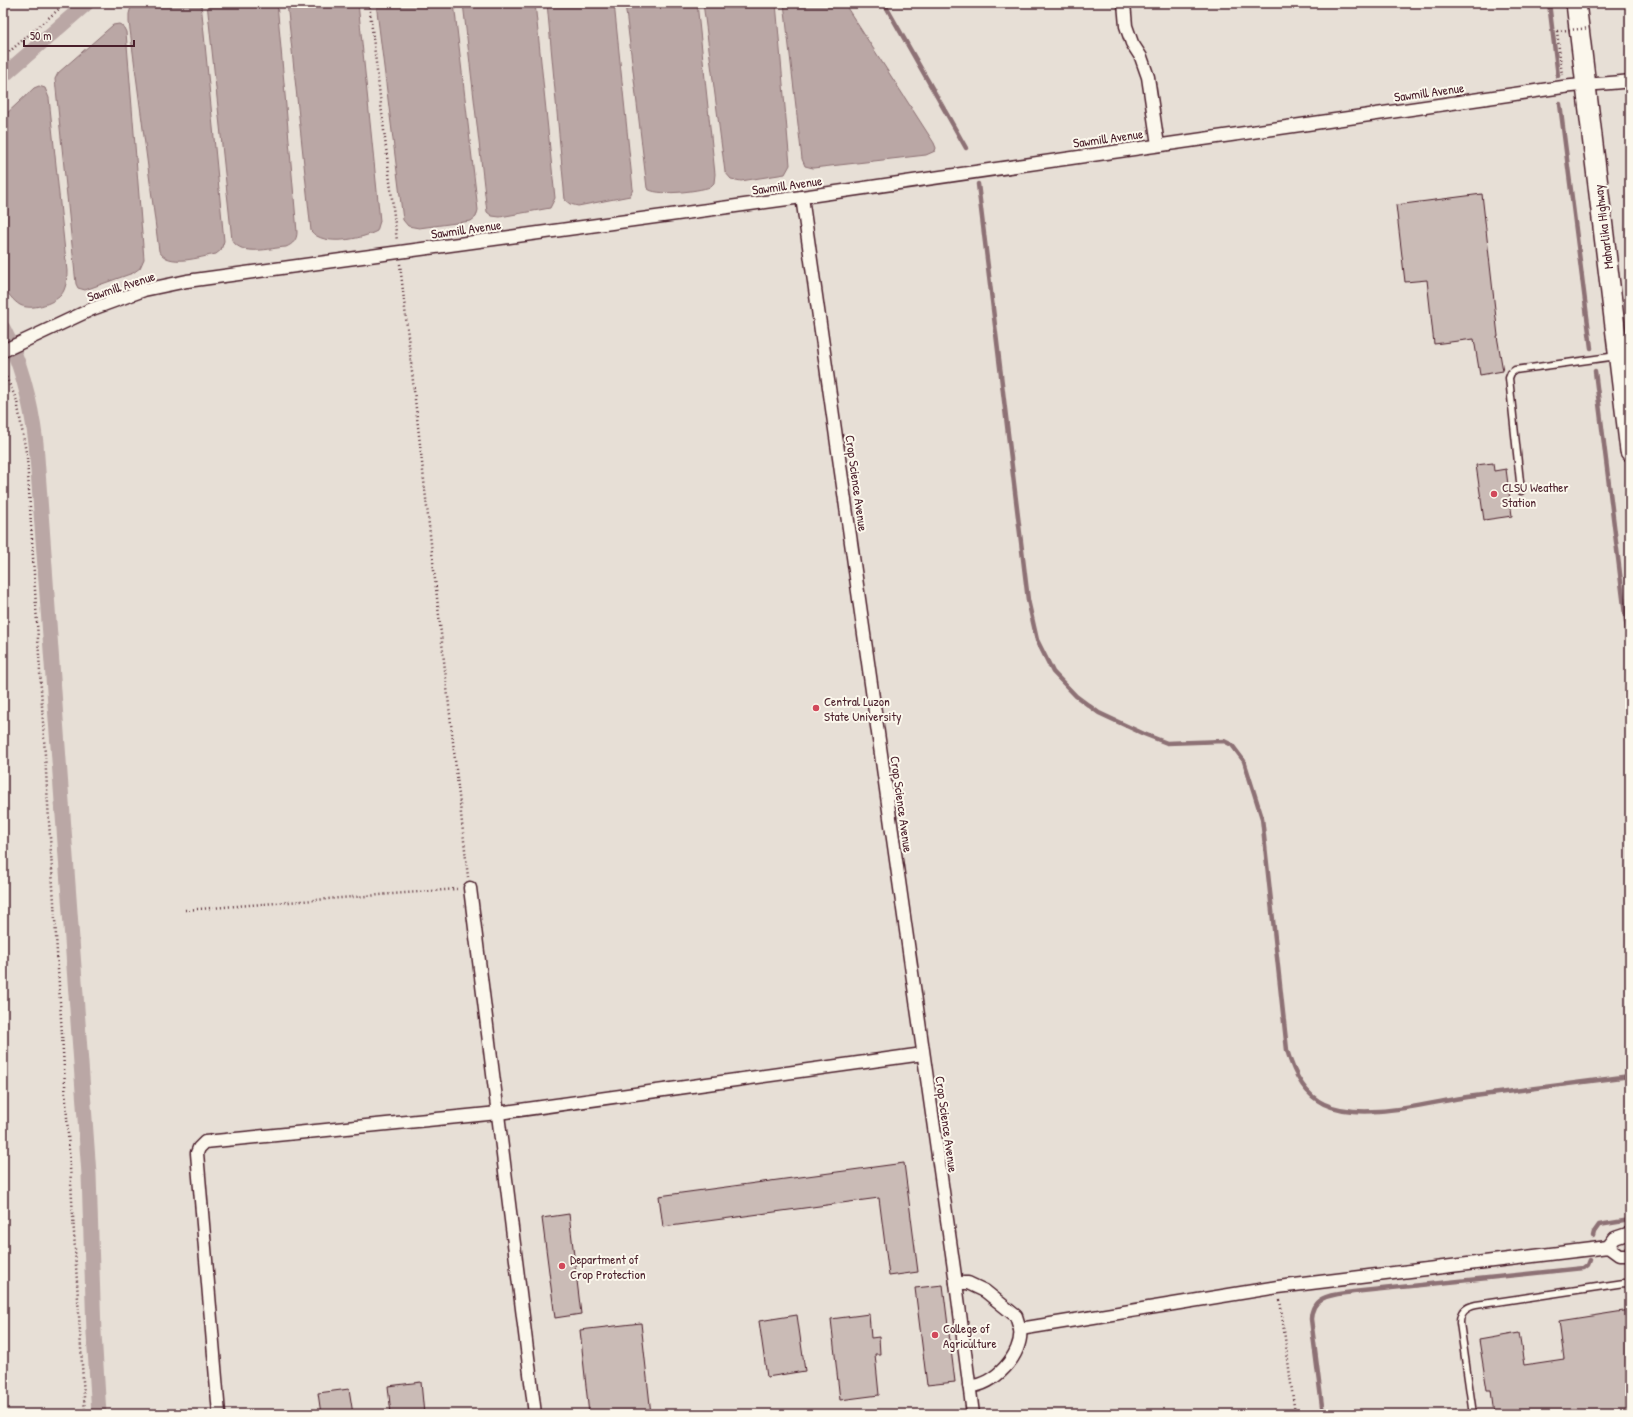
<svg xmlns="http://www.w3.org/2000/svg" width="1633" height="1417" viewBox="0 0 1633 1417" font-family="'Patrick Hand',sans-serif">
	<rect width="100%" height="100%" fill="#f4eee4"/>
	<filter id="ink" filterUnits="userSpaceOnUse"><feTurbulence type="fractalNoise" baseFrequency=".025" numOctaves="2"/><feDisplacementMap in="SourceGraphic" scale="8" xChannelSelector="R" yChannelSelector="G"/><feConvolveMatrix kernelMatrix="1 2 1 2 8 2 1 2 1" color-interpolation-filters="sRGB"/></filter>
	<g filter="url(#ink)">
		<!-- built -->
		<rect fill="#e7dfd6" x="3" y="3" width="1627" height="1411"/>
		<!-- water -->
		<g fill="#baa7a5" stroke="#8d7174">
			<path d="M132,3H201L224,241L221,250L216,254C200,257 168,268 159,251L129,22V14Z"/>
			<path d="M207,3H277L297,232C297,240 293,244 286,247C270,248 242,257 232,240Z"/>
			<path d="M287,3H358L380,221L377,231C362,239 323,247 311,231Z"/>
			<polygon points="376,3 454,3 478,210 476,217 471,221 419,228 408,226 403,220"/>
			<polygon points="463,3 535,3 555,198 550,208 500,217 492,216 487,212"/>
			<polygon points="547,3 614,3 633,189 630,196 578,206 570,204 565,200"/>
			<path d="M625,3H697L715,174L714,183L710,187C699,191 654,197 647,188Z"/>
			<polygon points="703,3 776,3 790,165 785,174 741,181 731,179 725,172"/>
			<polygon points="784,3 844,3 934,143 936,148 935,151 926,155 813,168 805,166 802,159"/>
			<polygon points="119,24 123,26 126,32 144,259 140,268 133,273 85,290 78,288 76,284 55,79 58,73 113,25"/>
			<path d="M39,86L45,88L49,98L67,271C67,280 66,289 61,295C53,304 31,311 20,305C13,301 8,293 3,287V117L34,88Z"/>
		</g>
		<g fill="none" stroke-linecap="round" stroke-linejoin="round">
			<!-- stream -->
			<g stroke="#8d7174" stroke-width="4.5">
				<polyline points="884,3 966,148"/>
				<polyline points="1549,3 1558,76"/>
				<polyline points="1560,104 1591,348"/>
				<path d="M978,184L1028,600L1037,640L1053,672L1076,696L1099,713L1144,734L1167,743L1224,741L1232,745L1244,761L1262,818L1287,1050C1293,1071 1303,1094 1324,1104C1362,1122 1427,1103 1467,1097C1522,1090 1576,1083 1630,1076"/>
				<polyline points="1595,371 1630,655"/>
				<polyline points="1593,1236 1594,1232 1599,1225 1630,1220"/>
				<path d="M1323,1414L1311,1319C1312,1294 1334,1295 1353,1292L1583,1268L1587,1265L1589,1260"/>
			</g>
			<!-- canal -->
			<g stroke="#baa7a5" stroke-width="15">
				<polyline points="3,76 87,3"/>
				<path d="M3,328C22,364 31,402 36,443L89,1174L94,1333L99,1414"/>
			</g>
		</g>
		<!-- building -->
		<g fill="#cabbb6" stroke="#4a1f2b">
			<polygon points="1482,194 1498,336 1497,336 1503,371 1480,375 1474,339 1434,344 1427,280 1405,282 1396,205"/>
			<polygon points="1493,463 1494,471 1506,469 1512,516 1484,520 1476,465"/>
			<polygon points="904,1163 918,1272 889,1276 879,1198 663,1227 659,1196"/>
			<polygon points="569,1214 581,1314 555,1318 542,1218"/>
			<polygon points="943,1285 955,1382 927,1385 915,1288"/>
			<polygon points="1630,1310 1630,1414 1494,1414 1491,1390 1487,1390 1479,1340 1519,1333 1524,1365 1564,1359 1559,1321"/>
			<polygon points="869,1314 871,1338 879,1337 880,1354 875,1354 879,1395 840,1400 831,1319"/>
			<polygon points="797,1315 805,1371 767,1377 759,1321"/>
			<polygon points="641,1323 651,1414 589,1414 580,1330"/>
			<polygon points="421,1382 424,1414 391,1414 388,1386"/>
			<polygon points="349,1389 353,1414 321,1414 318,1393"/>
		</g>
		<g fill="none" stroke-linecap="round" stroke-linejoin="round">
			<defs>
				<g id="service">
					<polyline points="1521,491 1509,378 1511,373 1515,370 1617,356"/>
					<path d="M1473,1414L1460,1323C1460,1312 1466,1307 1476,1305L1624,1283L1630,1284"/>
				</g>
				<g id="minor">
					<polyline points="1124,3 1126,26 1132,43 1141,57 1148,77 1158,145"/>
					<polyline points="802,197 956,1283 973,1414"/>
					<path d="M3,351L92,309L144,290L187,281L802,197L1563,87C1586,84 1608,84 1630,81"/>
					<polyline points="470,888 535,1414"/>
					<polyline points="1608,1247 1615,1238 1630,1233"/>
					<polyline points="956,1283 968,1283 985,1291 1016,1316 1020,1329 1278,1287 1608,1247 1619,1255 1630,1255"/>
					<path d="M969,1386C993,1387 1024,1354 1020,1329"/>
					<polyline points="219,1414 197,1153 199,1148 205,1142 498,1113 923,1054"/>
				</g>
				<polyline id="trunk" points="1576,3 1630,451"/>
			</defs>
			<!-- service casing -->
			<use href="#service" stroke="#4a1f2b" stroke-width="9"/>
			<!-- minor casing -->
			<use href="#minor" stroke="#4a1f2b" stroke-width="15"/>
			<!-- trunk casing -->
			<use href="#trunk" stroke="#4a1f2b" stroke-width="22"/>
			<!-- path -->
			<g stroke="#4a1f2b" stroke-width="2.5" stroke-dasharray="1 3" stroke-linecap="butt">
				<polyline points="369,3 397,241"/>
				<polyline points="1557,31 1562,75"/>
				<polyline points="3,57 66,3"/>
				<polyline points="400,264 468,877"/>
				<polyline points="3,370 17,401 27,458 85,1414"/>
				<polyline points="185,910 457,889"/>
				<polyline points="1280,1300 1295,1414"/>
			</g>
			<!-- service -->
			<use href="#service" stroke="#fbf7ec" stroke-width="6"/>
			<!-- minor -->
			<use href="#minor" stroke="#fbf7ec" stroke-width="12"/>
			<!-- trunk -->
			<use href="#trunk" stroke="#fbf7ec" stroke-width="19"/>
			<!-- path-bridge -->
			<polyline stroke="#4a1f2b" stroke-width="2.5" stroke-dasharray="1 3" stroke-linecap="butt" points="1557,31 1591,28"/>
		</g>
	</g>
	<!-- markers -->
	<g fill="#d1495b" stroke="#fbf7ec" stroke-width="1.5">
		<circle cx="1494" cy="494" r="4"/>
		<circle cx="816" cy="708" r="4"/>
		<circle cx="562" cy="1266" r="4"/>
		<circle cx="935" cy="1335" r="4"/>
	</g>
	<g text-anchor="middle" stroke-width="4" stroke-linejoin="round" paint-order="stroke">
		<!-- street labels -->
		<g font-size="13" fill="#4a1f2b" stroke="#fbf7ec">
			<text transform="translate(1429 92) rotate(-8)" y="5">Sawmill Avenue</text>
			<text transform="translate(1108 138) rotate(-8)" y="5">Sawmill Avenue</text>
			<text transform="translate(787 185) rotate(-8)" y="5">Sawmill Avenue</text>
			<text transform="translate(1603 227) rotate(-97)" y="5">Maharlika Highway</text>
			<text transform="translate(466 229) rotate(-8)" y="5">Sawmill Avenue</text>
			<text transform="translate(121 286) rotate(-18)" y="5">Sawmill Avenue</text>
			<text transform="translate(857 483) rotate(82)" y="5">Crop Science Avenue</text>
			<text transform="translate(902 804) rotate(82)" y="5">Crop Science Avenue</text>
			<text transform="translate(947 1124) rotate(82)" y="5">Crop Science Avenue</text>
		</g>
		<!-- poi labels -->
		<g font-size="13" fill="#4a1f2b" stroke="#fbf7ec" text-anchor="start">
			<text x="1502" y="492">CLSU Weather<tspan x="1502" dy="15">Station</tspan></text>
			<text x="824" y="706">Central Luzon<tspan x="824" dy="15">State University</tspan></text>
			<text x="570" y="1264">Department of<tspan x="570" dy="15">Crop Protection</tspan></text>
			<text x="943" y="1333">College of<tspan x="943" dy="15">Agriculture</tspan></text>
		</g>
	</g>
	<!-- margin -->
	<rect width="1633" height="1417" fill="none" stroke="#fbf7ec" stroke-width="16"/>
	<rect x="8" y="8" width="1617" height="1401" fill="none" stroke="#4a1f2b" stroke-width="1.5" filter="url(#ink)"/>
	<!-- scale -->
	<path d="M24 40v6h110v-6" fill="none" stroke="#4a1f2b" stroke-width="2"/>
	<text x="30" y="40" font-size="12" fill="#4a1f2b" stroke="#fbf7ec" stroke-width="3" paint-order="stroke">50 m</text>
</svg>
